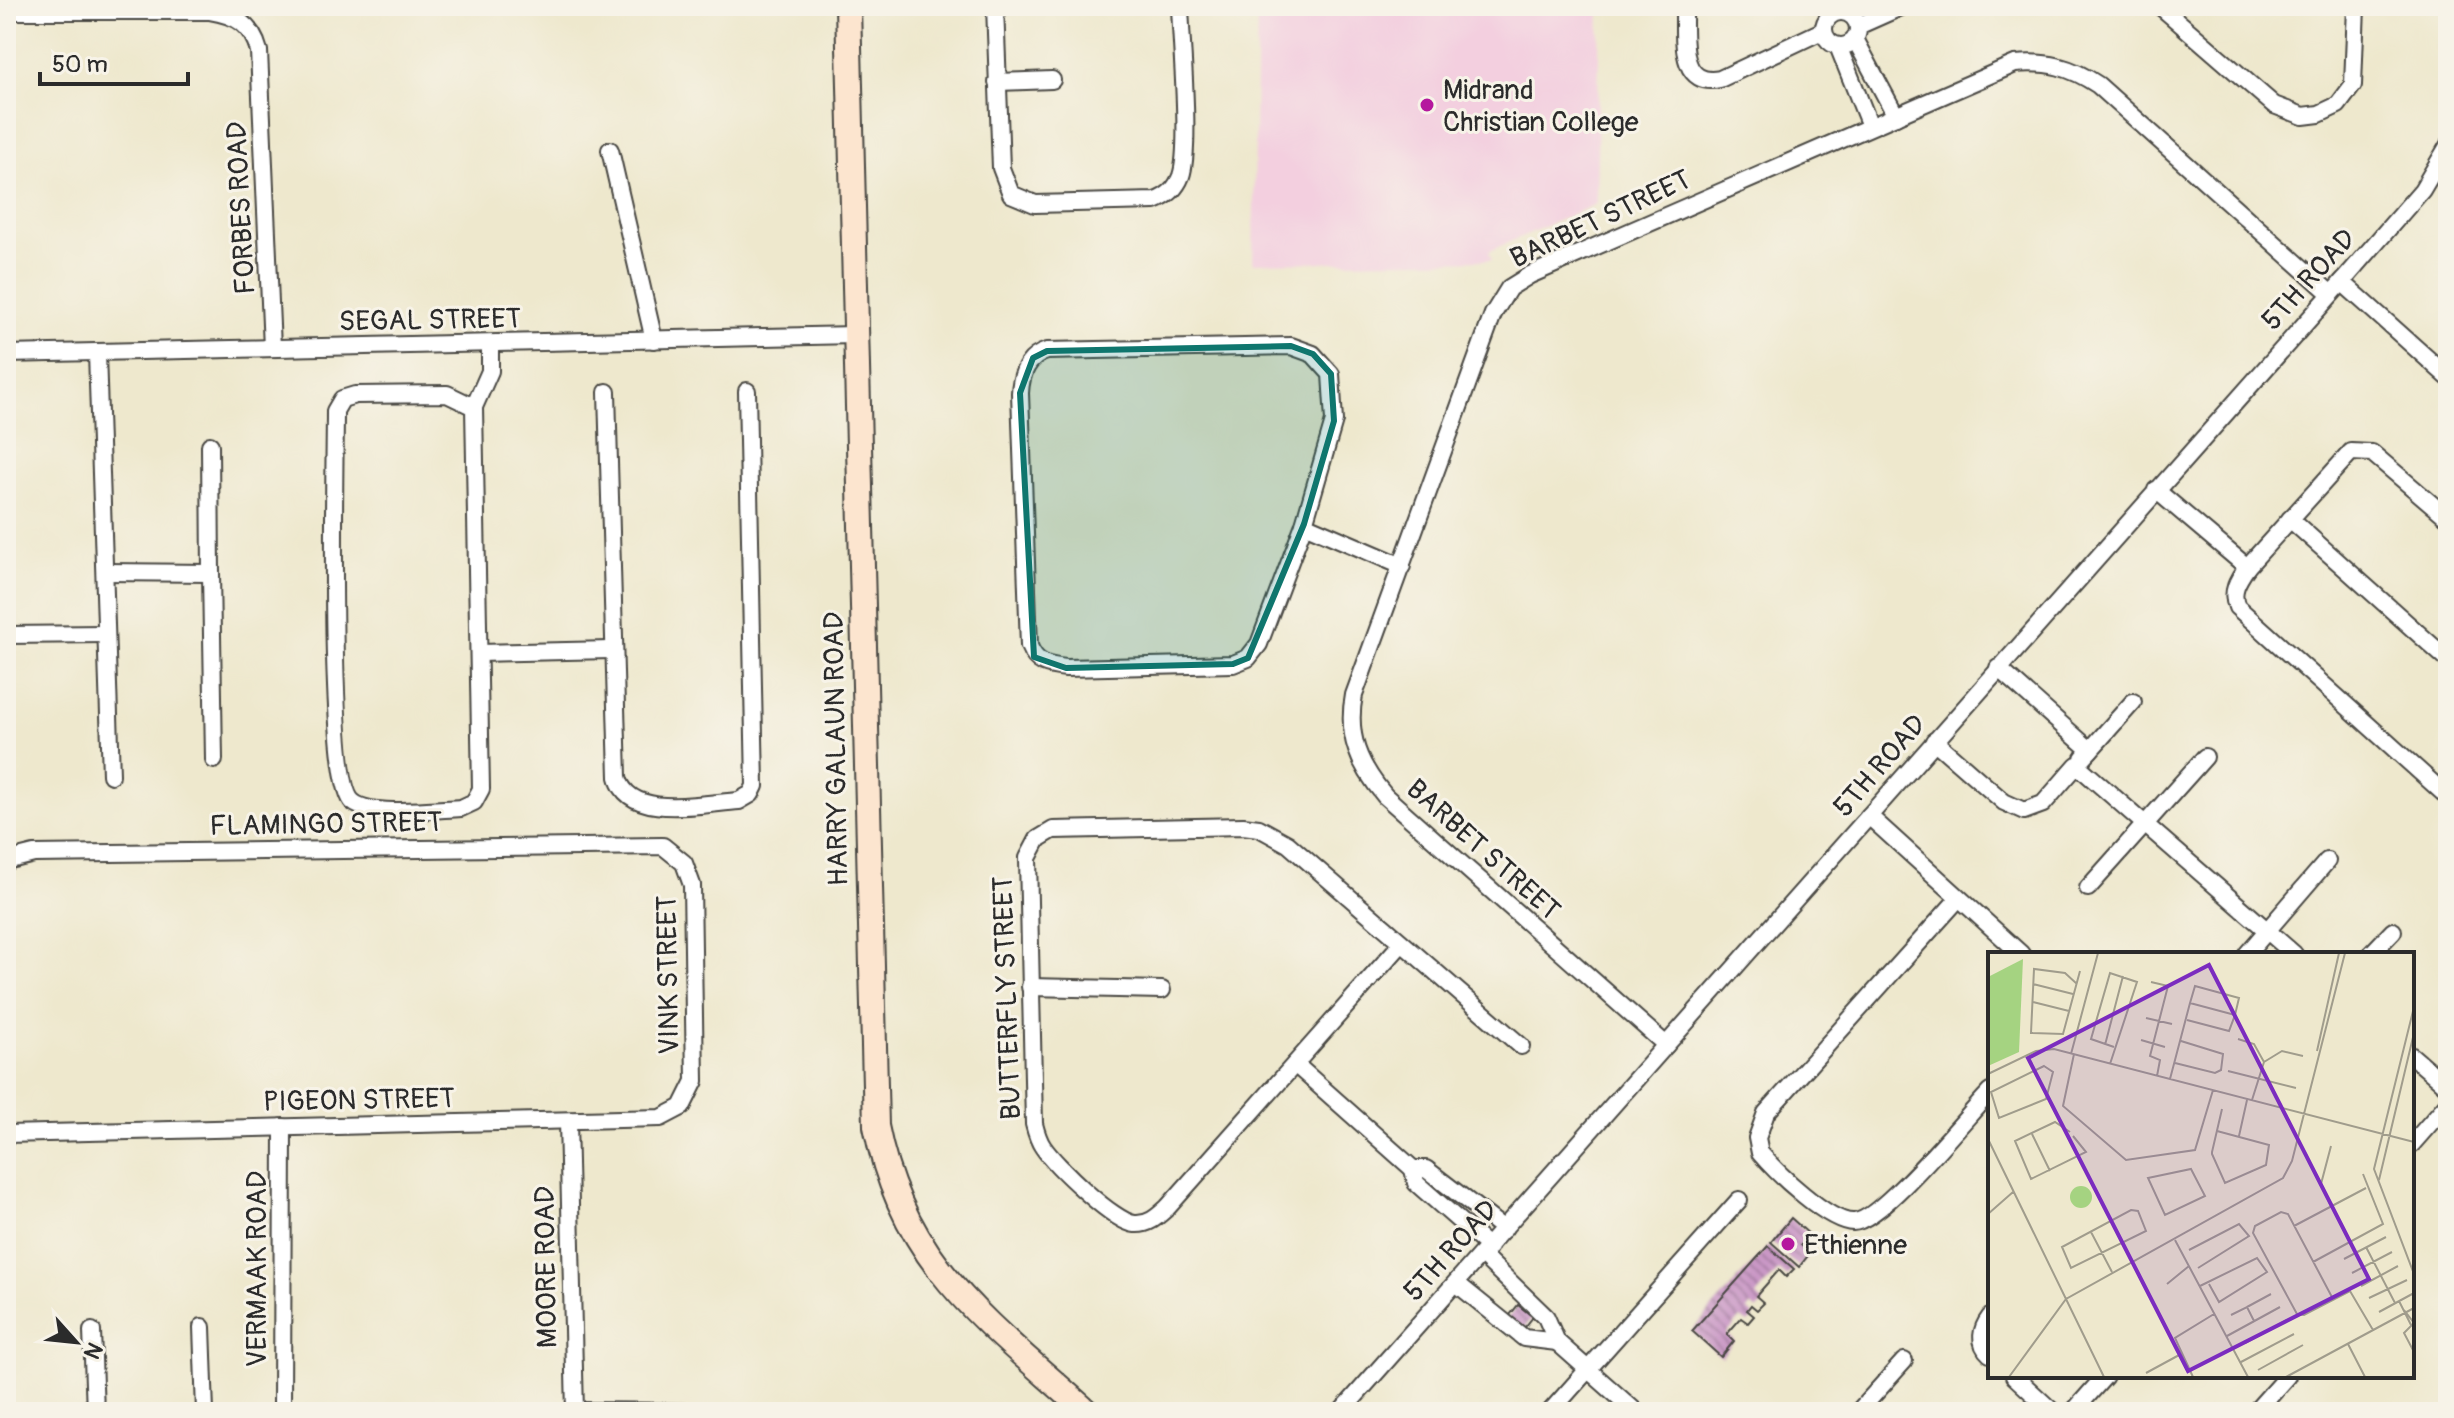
<svg xmlns="http://www.w3.org/2000/svg" width="2454" height="1418" viewBox="0 0 2454 1418" font-family="Pangolin,sans-serif">
	<defs>
		<pattern id="building-back-hatch" width="6" height="6" patternUnits="userSpaceOnUse" patternTransform="scale(2)"><rect width="6" height="6" fill="#ca98c6"/><path d="M-1 5l2 2M0 0l6 6M5-1l2 2" fill="none" stroke="#a47ca1"/></pattern>
	</defs>
	<rect width="100%" height="100%" fill="#f7f3e8"/>
	<filter id="ink" filterUnits="userSpaceOnUse"><feTurbulence type="fractalNoise" baseFrequency=".0125" numOctaves="2"/><feDisplacementMap in="SourceGraphic" scale="16" xChannelSelector="R" yChannelSelector="G"/><feConvolveMatrix kernelMatrix="1 2 1 2 8 2 1 2 1" color-interpolation-filters="sRGB"/></filter>
	<filter id="wash" filterUnits="userSpaceOnUse"><feTurbulence type="fractalNoise" baseFrequency=".006" numOctaves="4" result="noise"/><feDisplacementMap in="SourceGraphic" scale="32" xChannelSelector="R" yChannelSelector="G"/><feGaussianBlur stdDeviation="1.8" result="paint"/><feColorMatrix in="noise" values="0 0 0 0 0 0 0 0 0 0 0 0 0 0 0 0 0 1.4 0 .05"/><feComposite in="paint" operator="in"/></filter>
	<g filter="url(#wash)">
		<rect width="100%" height="100%" fill="#eee8cd"/>
		<!-- built -->
		<polygon fill="#f3cfdf" points="1257,6 1600,6 1596,204 1498,247 1489,252 1492,260 1253,263"/>
		<g id="blocks">
			<!-- building -->
			<g fill="url(#building-back-hatch)">
				<polygon points="1791,1218 1810,1235 1801,1245 1810,1253 1799,1267 1771,1242"/>
				<polygon points="1768,1246 1794,1269 1786,1277 1779,1270 1756,1296 1764,1303 1757,1310 1751,1305 1747,1310 1754,1316 1748,1323 1741,1318 1727,1334 1734,1341 1721,1357 1692,1331"/>
				<polygon points="1518,1305 1533,1317 1521,1332 1506,1320"/>
			</g>
		</g>
	</g>
	<g filter="url(#ink)">
		<use href="#blocks" fill-opacity="0" stroke="#484743" stroke-width="2"/>
		<g fill="none" stroke-linecap="round" stroke-linejoin="round">
			<defs>
				<g id="minor">
					<path d="M995,6L1001,168L1011,194L1035,204L1155,201C1168,196 1176,189 1181,176C1191,148 1181,41 1180,6"/>
					<path d="M1684,6C1685,34 1677,88 1720,79L1824,30"/>
					<polyline points="2160,6 2274,105 2303,116 2319,114 2338,105 2353,85 2356,6"/>
					<path d="M6,11H210C236,15 252,25 259,51L272,348"/>
					<circle cx="1841" cy="29" r="17"/>
					<polyline points="1858,26 1903,6"/>
					<polyline points="1855,39 1896,116"/>
					<polyline points="1838,46 1870,126"/>
					<polyline points="997,82 1052,80"/>
					<polyline points="610,150 654,340"/>
					<polyline points="2342,282 2448,377"/>
					<path d="M1291,346L1313,354L1331,374L1334,421L1304,524L1259,644L1248,658L1233,664L1066,668C1048,666 1036,664 1029,646L1020,393C1021,374 1027,357 1047,351Z"/>
					<polyline points="97,353 111,775"/>
					<polyline points="6,354 855,335"/>
					<path d="M607,392L618,777C628,821 705,803 739,801L751,794L755,786L747,391"/>
					<path d="M474,407L447,394L355,395L342,399L335,411C335,463 327,781 353,802C371,817 436,809 461,808L474,802L481,789L474,407L490,371V344"/>
					<polyline points="2156,490 2247,567"/>
					<path d="M2448,518L2372,453L2351,452L2247,567C2238,580 2230,592 2237,607L2448,797"/>
					<polyline points="2290,519 2448,660"/>
					<polyline points="1304,524 1402,566"/>
					<polyline points="105,572 211,573 210,445"/>
					<polyline points="211,573 214,760"/>
					<polyline points="6,635 106,634"/>
					<polyline points="480,653 611,650"/>
					<polyline points="1998,668 2090,750"/>
					<polyline points="1934,741 2004,802 2024,811 2043,804 2077,765 2294,954"/>
					<polyline points="2083,758 2133,702"/>
					<polyline points="1869,816 2021,954"/>
					<polyline points="6,861 34,854 663,846 684,863 692,885 695,1081 682,1107 661,1118 6,1134"/>
					<polyline points="2088,888 2205,757"/>
					<path d="M1958,899L1766,1113L1757,1138L1760,1153C1776,1172 1828,1222 1853,1222C1880,1223 1967,1116 1990,1092"/>
					<path d="M1402,943L1168,1207C1158,1216 1149,1225 1135,1224C1115,1223 1055,1165 1043,1147C1038,1140 1036,1132 1034,1124L1028,858L1038,839L1053,830L1243,826L1259,828L1288,844L1521,1046"/>
					<polyline points="2247,954 2327,861"/>
					<polyline points="2371,954 2393,931"/>
					<polyline points="1030,987 1162,990"/>
					<path d="M1666,1045L1385,796C1359,765 1346,736 1354,695L1493,314L1509,288L1530,275L2015,64C2048,61 2071,67 2098,85L2331,294"/>
					<polyline points="2412,1056 2448,1087"/>
					<polyline points="1295,1064 1413,1169 1426,1169 1504,1229"/>
					<polyline points="568,1121 575,1412"/>
					<polyline points="2412,1144 2448,1103"/>
					<polyline points="1413,1169 1416,1183 1489,1247"/>
					<polyline points="1482,1255 1546,1317 1557,1342 1636,1412"/>
					<polyline points="1456,1283 1524,1338 1557,1342"/>
					<path d="M1990,1317C1981,1329 1978,1343 1990,1354"/>
					<polyline points="202,1327 205,1412"/>
					<polyline points="92,1331 95,1412"/>
					<polyline points="2014,1376 2053,1412"/>
					<polyline points="575,1411 692,1412"/>
					<polyline points="282,1412 283,1127"/>
					<polyline points="1341,1412 2342,282 2422,190 2448,146"/>
					<polyline points="1550,1412 1739,1200"/>
					<polyline points="1858,1412 1904,1361"/>
					<polyline points="2073,1412 2105,1376"/>
					<polyline points="2255,1412 2287,1376"/>
				</g>
				<path id="secondary" d="M848,6L876,1126C903,1266 988,1322 1087,1412"/>
			</defs>
			<!-- minor casing -->
			<use href="#minor" stroke="#484743" stroke-width="20"/>
			<!-- secondary casing -->
			<use href="#secondary" stroke="#484743" stroke-width="28"/>
			<!-- minor -->
			<use href="#minor" stroke="#fff" stroke-width="16"/>
			<!-- secondary -->
			<use href="#secondary" stroke="#fce5cf" stroke-width="24"/>
		</g>
	</g>
	<!-- marked area -->
	<path fill="#0f766e" fill-opacity="0.2" stroke="#0f766e" stroke-width="6" stroke-linejoin="round" d="M1291,346L1313,354L1331,374L1334,421L1304,524L1248,658L1233,664L1066,668L1034,657L1020,393L1033,358L1047,351Z"/>
	<!-- markers -->
	<g fill="#b5179e" stroke="#f7f3e8" stroke-width="3">
		<circle cx="1427" cy="105" r="8"/>
		<circle cx="1788" cy="1244" r="8"/>
	</g>
	<g text-anchor="middle" stroke-width="6" stroke-linejoin="round" paint-order="stroke">
		<!-- poi labels -->
		<g font-size="28" fill="#2b2b2b" stroke="#f7f3e8" text-anchor="start">
			<text x="1443" y="99">Midrand<tspan x="1443" dy="32">Christian College</tspan></text>
			<text x="1804" y="1254">Ethienne</text>
		</g>
		<!-- street labels -->
		<g font-size="28" fill="#2b2b2b" stroke="#f7f3e8">
			<text transform="translate(240 208) rotate(-93)" y="10">FORBES ROAD</text>
			<text transform="translate(1600 218) rotate(-25)" y="10">BARBET STREET</text>
			<text transform="translate(2308 279) rotate(-48)" y="10">5TH ROAD</text>
			<text transform="translate(430 319) rotate(-1)" y="10">SEGAL STREET</text>
			<text transform="translate(835 749) rotate(-91)" y="10">HARRY GALAUN ROAD</text>
			<text transform="translate(1879 765) rotate(-49)" y="10">5TH ROAD</text>
			<text transform="translate(326 823) rotate(-1)" y="10">FLAMINGO STREET</text>
			<text transform="translate(1484 849) rotate(42)" y="10">BARBET STREET</text>
			<text transform="translate(667 975) rotate(-91)" y="10">VINK STREET</text>
			<text transform="translate(1006 998) rotate(-92)" y="10">BUTTERFLY STREET</text>
			<text transform="translate(359 1099) rotate(-1)" y="10">PIGEON STREET</text>
			<text transform="translate(1450 1250) rotate(-48)" y="10">5TH ROAD</text>
			<text transform="translate(545 1267) rotate(-91)" y="10">MOORE ROAD</text>
			<text transform="translate(256 1269) rotate(-90)" y="10">VERMAAK ROAD</text>
		</g>
	</g>
	<!-- overview -->
	<g transform="translate(1988 952)">
		<rect width="426" height="426" fill="#eee8cd"/>
		<path d="M35,7L31,100L0,114V25Z" fill="#a5d381"/>
		<path d="M82 245a11 11 0 1 1 22 0a11 11 0 1 1-22 0Z" fill="#a5d381"/>
		<path fill="none" stroke="#a09c8c" stroke-width="2" d="M163,30L180,34L162,104L172,108L169,124M45,32L85,42M89,32L77,21L46,17L43,81L75,82L92,19M45,50L81,59M426,55L386,217L426,322M158,66L184,72M199,68L241,79L247,63M250,87L266,92L276,110M153,88L177,95M117,93L135,24M329,99L351,1M83,102L110,1M86,102L75,154L138,208L207,198L225,138M276,110L294,99L315,104M187,111L227,121L233,118L235,102L193,89M122,112L149,30L122,21L103,87L126,95M56,114L65,120L58,147L11,166L3,140ZM240,119L308,136M0,122L48,99L66,97L426,190M182,127L202,51L207,34L251,46L247,63L202,51M264,148L276,110M229,179L281,193L278,213L237,231L224,202V200L234,157M82,180L67,170L27,189L43,227L98,200L85,184M44,182L62,219M251,184L259,148M0,187L116,425M203,217L217,244L177,263L160,226ZM391,228L426,81M343,254L333,232L343,194M143,258L150,259L158,279L83,316L74,295ZM0,262L25,240M306,274L378,236M103,280L124,320M187,288L260,425M378,295L407,351M201,298L251,272L261,284L210,316M356,307L398,285M325,310L395,272L375,222M364,321L404,300M179,332L201,314M212,334L269,306L279,320L231,350L221,332M373,334L410,314M381,346L419,328M345,347L300,262L293,260L267,274L265,281L309,362L316,363L362,339L385,378M411,349L423,373M259,355L283,342M416,358L426,371L416,381L426,400M391,360L426,341M243,363L259,355L266,369M239,384L292,355M257,391L299,368M360,392L377,425M253,410L306,382M270,418L315,393M158,421L193,402M21,425L78,347L295,226L304,209L357,1M205,425L187,386L226,362M298,425L426,356"/>
		<path fill="#7b2cbf" fill-opacity="0.15" stroke="#7b2cbf" stroke-width="4" d="M221,13L381,327L200,419L40,106Z"/>
		<rect width="426" height="426" fill="none" stroke="#2b2b2b" stroke-width="4"/>
	</g>
	<!-- margin -->
	<rect width="2454" height="1418" fill="none" stroke="#f7f3e8" stroke-width="32"/>
	<!-- north arrow -->
	<g transform="translate(76 1342) rotate(117)" stroke="#f7f3e8" stroke-width="6" paint-order="stroke">
	<path d="M0-6L14 30L0 20L-14 30Z" fill="#2b2b2b"/>
	<text y="-12" font-size="22" font-weight="bold" text-anchor="middle" fill="#2b2b2b">N</text>
	</g>
	<!-- scale -->
	<path d="M40 72v12h148v-12" fill="none" stroke="#2b2b2b" stroke-width="4"/>
	<text x="52" y="72" font-size="24" fill="#2b2b2b" stroke="#f7f3e8" stroke-width="6" paint-order="stroke">50 m</text>
</svg>
